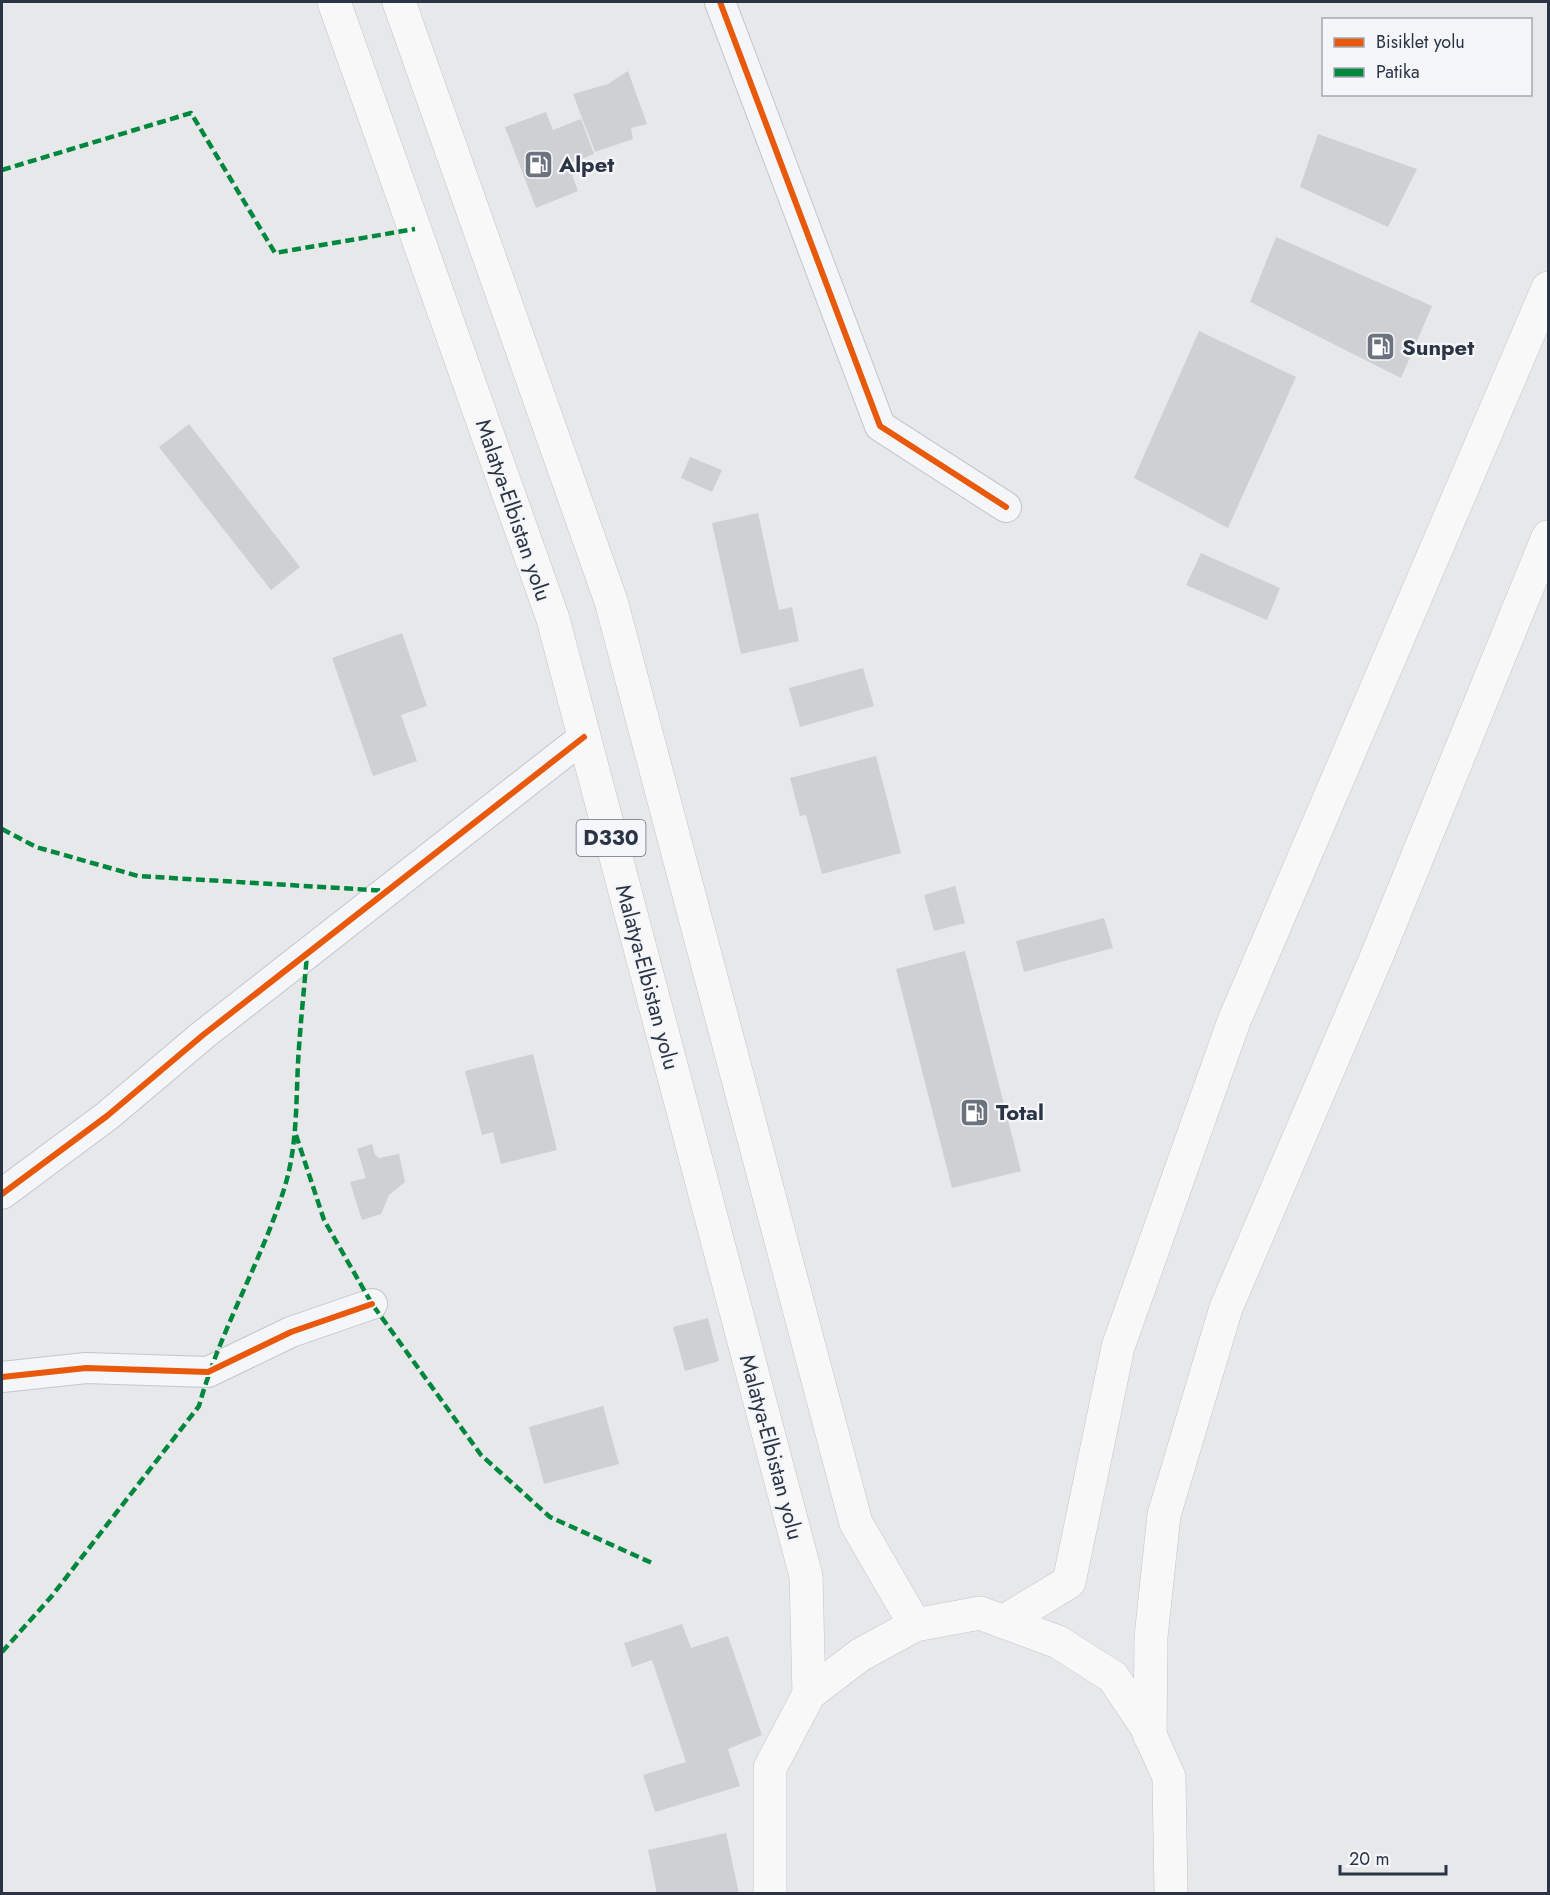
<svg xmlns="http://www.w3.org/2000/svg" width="1550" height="1895" viewBox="0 0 1550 1895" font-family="Jost,sans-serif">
	<rect width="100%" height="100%" fill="#e6e8ea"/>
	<!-- building -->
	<g fill="#ced0d3">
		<polygon points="628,71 647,124 631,128 633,139 595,152 573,94 608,84"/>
		<polygon points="546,112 553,130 581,119 594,154 568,164 578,191 536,208 505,127"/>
		<polygon points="1318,134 1417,169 1388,227 1300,187"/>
		<polygon points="1276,237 1432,306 1401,378 1250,302"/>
		<polygon points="1199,331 1296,377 1228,528 1134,478"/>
		<polygon points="189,424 300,567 271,590 159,447"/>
		<polygon points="690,457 722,470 712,492 681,478"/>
		<polygon points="758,513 779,610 792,607 799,641 741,654 712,523"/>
		<polygon points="1201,553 1280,588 1267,620 1186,585"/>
		<polygon points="402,633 427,706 401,715 417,761 373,776 332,658"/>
		<polygon points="863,668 874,706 800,727 789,688"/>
		<polygon points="876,756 901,853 822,874 806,815 800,816 790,778"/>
		<polygon points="955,886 965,923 934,931 924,895"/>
		<polygon points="1104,918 1113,948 1024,972 1016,941"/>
		<polygon points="965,951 1021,1171 952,1188 896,969"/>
		<polygon points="533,1054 557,1150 501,1164 493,1132 482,1135 465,1071"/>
		<polygon points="372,1144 375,1155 379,1158 399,1154 405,1182 389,1195 381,1214 362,1220 350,1182 366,1178 357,1149"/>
		<polygon points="708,1318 719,1361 685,1371 673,1327"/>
		<polygon points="603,1406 619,1464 544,1484 529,1427"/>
		<polygon points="682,1624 691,1648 728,1636 762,1735 728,1749 740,1786 655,1812 643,1775 686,1762 652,1660 632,1667 624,1643"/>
		<polygon points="726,1833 739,1894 657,1894 648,1850"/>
	</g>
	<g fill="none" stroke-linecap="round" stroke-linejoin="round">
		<defs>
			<g id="minor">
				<polyline points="720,2 880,426 1006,507"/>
				<polyline points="2,1194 107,1116 203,1035 584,737"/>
				<polyline points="2,1377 86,1368 208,1372 291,1332 372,1304"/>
			</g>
			<g id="secondary">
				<polyline points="1003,1622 1069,1582 1118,1347 1234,1021 1548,288"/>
				<polyline points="1150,1736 1151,1637 1164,1515 1226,1308 1376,958 1548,537"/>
			</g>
			<g id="primary">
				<polyline points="334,2 553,619 806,1576 809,1694"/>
				<polyline points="399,2 611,601 856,1523 915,1625"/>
				<polyline points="770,1894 770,1768 809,1694 860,1655 915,1625 980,1613 1058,1642 1113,1677 1146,1726 1169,1777 1171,1894"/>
			</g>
		</defs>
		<!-- minor casing -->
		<use href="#minor" stroke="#c4c6c8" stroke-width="32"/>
		<!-- secondary casing -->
		<use href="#secondary" stroke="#c4c6c8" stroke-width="34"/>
		<!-- primary casing -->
		<use href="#primary" stroke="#c2c5c8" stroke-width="34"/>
		<!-- minor -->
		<use href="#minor" stroke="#f5f6f7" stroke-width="30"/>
		<!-- secondary -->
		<use href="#secondary" stroke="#f8f8f8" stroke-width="33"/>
		<!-- primary -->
		<use href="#primary" stroke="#f8f8f8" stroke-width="33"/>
		<!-- quiet -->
		<g stroke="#00873e" stroke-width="4.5" stroke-dasharray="9 4.5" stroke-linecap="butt">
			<polyline points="2,170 191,113 275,253 415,229"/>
			<polyline points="2,829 36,847 138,876 389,891"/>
			<polyline points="296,1135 324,1220 372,1304 481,1455 550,1517 652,1563"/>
			<path d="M2,1652L51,1597L199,1406C220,1330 262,1261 285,1186C297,1146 296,1105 298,1063C300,1027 304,991 307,954"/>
		</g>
		<defs>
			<g id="cycleway">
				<polyline points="720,2 880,426 1006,507"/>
				<polyline points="2,1194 107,1116 203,1035 584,737"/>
				<polyline points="2,1377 86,1368 208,1372 291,1332 372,1304"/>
			</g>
		</defs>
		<!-- cycleway casing -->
		<use href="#cycleway" stroke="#f4f6f9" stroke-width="10"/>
		<!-- cycleway -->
		<use href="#cycleway" stroke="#e8590c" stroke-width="6"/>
	</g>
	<!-- icons -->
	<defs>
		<symbol id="fuel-square" viewBox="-11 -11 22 22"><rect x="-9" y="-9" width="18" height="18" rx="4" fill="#6c737f" stroke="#f4f6f9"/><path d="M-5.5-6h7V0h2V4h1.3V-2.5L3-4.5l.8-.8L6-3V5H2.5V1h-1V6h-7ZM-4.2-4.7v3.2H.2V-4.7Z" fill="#fff"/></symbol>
	</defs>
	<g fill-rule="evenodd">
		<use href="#fuel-square" x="522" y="148" width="33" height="33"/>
		<use href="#fuel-square" x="1364" y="330" width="33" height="33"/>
		<use href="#fuel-square" x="958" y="1096" width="33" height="33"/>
	</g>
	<g text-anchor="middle" stroke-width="4.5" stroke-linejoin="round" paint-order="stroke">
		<!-- shield labels -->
		<rect fill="#f4f6f9" stroke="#676e7b" stroke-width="1.5" x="576.5" y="820" width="69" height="36" rx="4.5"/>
		<g font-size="21" font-weight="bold" fill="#2b3445">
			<text x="611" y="845">D330</text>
		</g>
		<!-- poi labels -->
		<g font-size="22" font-weight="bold" fill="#2b3445" stroke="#f4f6f9" text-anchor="start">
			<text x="559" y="172">Alpet</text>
			<text x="1402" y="355">Sunpet</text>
			<text x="996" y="1120">Total</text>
		</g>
		<!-- street labels -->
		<g font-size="22" fill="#2b3445" stroke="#f4f6f9">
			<text transform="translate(514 510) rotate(71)" y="8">Malatya-Elbistan yolu</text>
			<text transform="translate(648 977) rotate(75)" y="8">Malatya-Elbistan yolu</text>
			<text transform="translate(772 1447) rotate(75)" y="8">Malatya-Elbistan yolu</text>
		</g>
	</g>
	<!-- border -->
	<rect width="1550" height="1895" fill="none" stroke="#2b3445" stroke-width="6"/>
	<!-- legend -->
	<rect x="1322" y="18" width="210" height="78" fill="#f4f6f9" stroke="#a4a8b1" stroke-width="1.5"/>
	<rect x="1334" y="38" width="30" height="9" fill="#e8590c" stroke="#a4a8b1" stroke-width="1.5"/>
	<text x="1376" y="48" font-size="18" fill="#2b3445">Bisiklet yolu</text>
	<rect x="1334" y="68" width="30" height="9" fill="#00873e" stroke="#a4a8b1" stroke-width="1.5"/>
	<text x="1376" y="78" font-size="18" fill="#2b3445">Patika</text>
	<!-- scale -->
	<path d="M1340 1865v9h106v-9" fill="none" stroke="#2b3445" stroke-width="3"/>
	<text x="1349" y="1865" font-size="18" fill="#2b3445" stroke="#f4f6f9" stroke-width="4.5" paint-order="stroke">20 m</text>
</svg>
